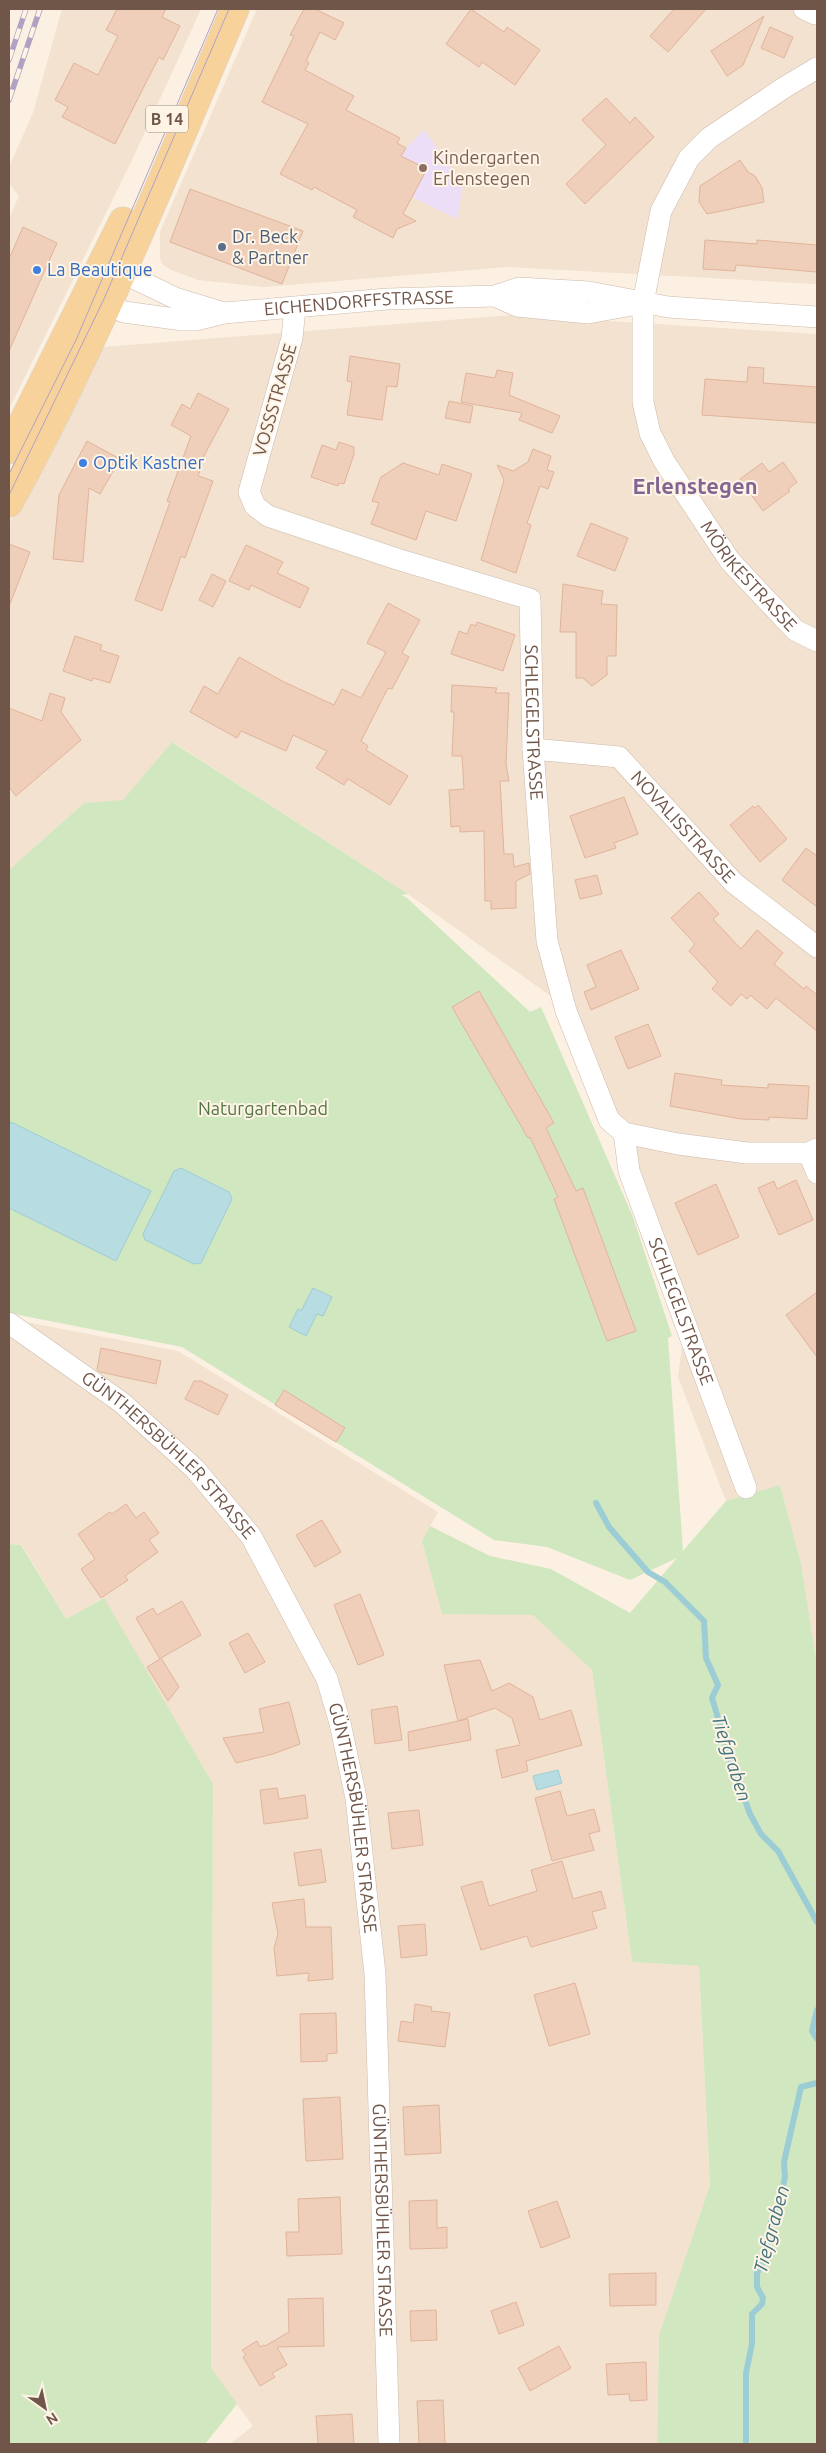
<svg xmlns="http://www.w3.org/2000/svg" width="826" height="2453" viewBox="0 0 826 2453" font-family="Ubuntu,sans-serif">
	<rect width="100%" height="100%" fill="#fbf0e1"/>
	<!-- residential -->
	<g fill="#f2e2cf">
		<polygon points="62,9 201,9 133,158 9,409 9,218 19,196 9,183 9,167 33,113"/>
		<polygon points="257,9 817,9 817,284 507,267 264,287 198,280 171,270 163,265 160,259 160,232"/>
		<polygon points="514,315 817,334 817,1665 801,1563 780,1485 726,1501 678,1377 687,1307 552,997 408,894 173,742 123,801 84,803 9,870 9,524 103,347"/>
		<polygon points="9,1319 178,1351 438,1512 422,1541 442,1614 533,1614 592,1670 632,1962 699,1966 710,2185 659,2335 657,2444 230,2444 253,2426 211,2369 213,1784 103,1598 66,1619 22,1545 9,1544"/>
	</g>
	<!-- education -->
	<polygon fill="#eddef7" points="424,130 463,185 457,219 386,184 406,148"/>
	<!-- green -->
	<g fill="#d1e7c0">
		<polygon points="172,742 408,894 401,895 407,898 530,1012 541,1007 633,1217 672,1336 668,1338 683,1551 726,1501 780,1485 801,1563 817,1665 817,2444 657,2444 659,2335 710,2185 699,1966 632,1962 592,1670 533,1615 442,1614 422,1541 430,1526 490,1556 551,1569 630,1613 677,1558 630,1580 547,1547 494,1540 182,1347 9,1313 9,870 84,803 123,800"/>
		<polygon points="9,1544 21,1545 66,1619 104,1598 213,1784 211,2368 237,2404 205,2444 9,2444"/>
	</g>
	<!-- water -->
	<g fill="#b7dde3" stroke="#9dcdd4">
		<polygon points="11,1122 151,1191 116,1261 9,1208 9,1126"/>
		<polygon points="181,1168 229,1192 232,1199 201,1263 194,1264 145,1240 143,1234 174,1171"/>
		<polygon points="313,1288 332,1297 323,1316 317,1314 306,1336 289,1327 298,1309 301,1311"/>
		<polygon points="558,1770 562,1783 537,1790 533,1776"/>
	</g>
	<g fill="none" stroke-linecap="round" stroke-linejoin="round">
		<!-- stream -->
		<g stroke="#9dcdd4" stroke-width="6">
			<polyline points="596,1503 609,1527 648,1572 665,1582 704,1621 706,1658 718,1685 712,1698 731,1762 750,1814 761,1834 778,1851 817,1922"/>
			<polyline points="817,2010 812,2031 817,2039"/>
			<polyline points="746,2444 746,2373 752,2344 752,2314 762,2304 763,2298 757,2287 757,2273 766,2258 771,2221 779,2210 785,2176 784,2162 801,2087 817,2083"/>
		</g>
	</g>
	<!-- building -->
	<g fill="#efceba" stroke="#e1b49b">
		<polygon points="117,9 166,9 162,17 180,26 163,60 159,57 115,144 62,117 68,107 55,100 74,63 98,75 118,36 106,30"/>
		<polygon points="304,9 315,9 344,23 335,40 320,32 306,61 309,63 305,70 354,96 346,110 400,138 397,143 406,148 401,156 427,169 403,214 416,221 397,229 393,238 353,217 357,210 314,187 312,190 280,174 308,124 262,102 294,36 290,35"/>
		<polygon points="471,9 504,32 507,27 540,50 515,85 482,62 479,67 446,44"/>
		<polygon points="674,9 706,9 668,52 650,36"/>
		<polygon points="764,16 743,65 727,76 711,51"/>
		<polygon points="770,27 793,37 784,58 761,48"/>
		<polygon points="606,98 630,123 635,117 654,137 585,204 566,184 606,145 582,120"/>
		<polygon points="740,160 748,172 755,176 762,188 764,202 707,214 699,202 700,186"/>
		<polygon points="190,189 303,231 282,284 170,242"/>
		<polygon points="23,227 57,243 9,351 9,259"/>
		<polygon points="705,240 757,244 757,240 817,245 817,272 736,265 735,271 703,269"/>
		<polygon points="350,356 400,364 397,387 387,386 382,420 347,415 352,382 347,381"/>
		<polygon points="748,367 764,368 763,383 817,387 817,423 702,415 705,379 747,382"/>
		<polygon points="497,370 513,373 509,395 560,416 552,433 519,420 522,413 461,402 466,373 495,378"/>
		<polygon points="198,393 229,409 198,467 201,468 198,476 213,481 185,558 181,556 162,611 135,600 170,502 167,501 191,436 171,425 182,404 190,409"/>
		<polygon points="449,401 473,406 470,423 445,418"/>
		<polygon points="87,441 120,459 100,494 89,488 83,562 53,559 59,495"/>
		<polygon points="339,442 354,447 354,454 344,484 339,483 338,486 311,477 322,445 336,450"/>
		<polygon points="533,449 551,456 547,470 554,472 548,489 540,486 534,503 527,523 531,525 516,573 481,560 504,480 497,465 513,471 528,462"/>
		<polygon points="783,462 797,482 788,489 790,491 763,511 740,479 762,463 769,472"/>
		<polygon points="403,463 439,475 442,464 472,474 456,521 426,511 416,540 371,524 379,503 372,501 381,477"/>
		<polygon points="591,523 628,538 615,571 577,556"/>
		<polygon points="9,544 30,552 10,604 9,604"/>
		<polygon points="246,545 283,562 277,573 309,588 300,608 251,585 249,590 229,581"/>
		<polygon points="212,574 226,581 213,607 199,600"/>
		<polygon points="563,584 603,591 601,604 617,605 616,656 607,656 607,675 592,686 583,678 576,678 576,632 560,632"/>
		<polygon points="388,603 420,620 402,653 409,657 392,689 388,688 361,741 368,746 366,750 408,776 390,805 348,779 344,785 316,768 327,751 293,735 286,751 241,731 237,738 190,712 204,686 218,694 239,657 284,682 334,705 342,689 361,698 386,652 367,643"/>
		<polygon points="477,622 515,635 503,671 451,654 459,631 467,634 471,624 476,626"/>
		<polygon points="75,636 102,645 100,650 119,656 110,683 93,678 92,681 63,671"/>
		<polygon points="452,685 497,688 495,693 509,693 506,764 509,781 500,781 504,854 513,854 514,867 529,863 530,874 516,881 516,908 491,909 491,901 485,901 484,831 460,832 460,826 451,827 449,790 464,789 462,756 452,756 454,712 451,712"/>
		<polygon points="50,693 65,698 61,712 81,740 16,796 9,787 9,708 42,721"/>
		<polygon points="624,797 638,834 614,843 616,848 585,858 570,816"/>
		<polygon points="758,805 787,839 760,862 730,825 753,806 755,808"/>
		<polygon points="806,848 817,856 817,907 782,880"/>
		<polygon points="597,875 602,894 580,899 575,880"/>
		<polygon points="699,892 719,914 713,919 741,949 757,930 783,953 774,964 804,989 806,986 817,995 817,1031 776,998 767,1009 750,995 747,999 741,994 731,1006 712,989 718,982 689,951 695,944 671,918"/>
		<polygon points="621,950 639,989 591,1010 584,992 596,987 587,965"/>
		<polygon points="479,991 554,1123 546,1128 576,1191 583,1188 636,1331 607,1341 554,1199 558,1197 530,1137 528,1138 452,1007"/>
		<polygon points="648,1024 661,1056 628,1069 615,1037"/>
		<polygon points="675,1073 722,1080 721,1085 768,1088 768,1084 809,1086 807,1119 769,1117 769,1120 741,1119 670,1106"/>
		<polygon points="796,1180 813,1220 779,1235 758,1188 774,1181 777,1189"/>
		<polygon points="716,1184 739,1237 698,1255 675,1203"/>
		<polygon points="817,1292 817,1357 786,1315"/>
		<polygon points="101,1348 161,1361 156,1384 100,1372 97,1370"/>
		<polygon points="194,1381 201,1381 228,1395 218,1415 185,1399"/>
		<polygon points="284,1390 345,1428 336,1442 275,1405"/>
		<polygon points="126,1504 136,1518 144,1512 159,1533 149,1540 158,1552 125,1576 128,1580 101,1598 81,1569 95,1559 78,1534 110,1512 112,1514"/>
		<polygon points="322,1520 341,1552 315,1567 296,1535"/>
		<polygon points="360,1594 384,1655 358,1665 334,1605"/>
		<polygon points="182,1601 201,1635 161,1658 179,1687 168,1701 147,1667 160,1659 136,1618 153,1608 157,1615"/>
		<polygon points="248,1633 265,1662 245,1673 229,1643"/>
		<polygon points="480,1660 492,1691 509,1683 533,1697 540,1720 571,1710 582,1745 526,1761 528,1771 502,1778 496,1750 520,1745 512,1718 495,1708 458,1721 444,1665"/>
		<polygon points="289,1702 300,1744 273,1754 236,1763 223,1738 264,1732 259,1709"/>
		<polygon points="397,1706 402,1740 375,1744 371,1710"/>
		<polygon points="468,1719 471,1740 409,1751 408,1732"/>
		<polygon points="277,1788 279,1799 305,1795 308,1818 264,1824 260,1790"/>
		<polygon points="560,1791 567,1816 594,1809 600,1831 589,1834 594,1850 552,1861 535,1798"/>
		<polygon points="419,1810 423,1845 392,1849 388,1813"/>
		<polygon points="321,1849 326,1882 299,1886 294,1853"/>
		<polygon points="562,1861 573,1899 601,1891 606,1908 592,1912 597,1928 531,1947 527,1936 481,1950 461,1887 482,1881 489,1906 537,1891 531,1870"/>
		<polygon points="304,1899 306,1927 331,1927 333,1979 308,1981 309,1973 277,1976 274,1948 278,1934 272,1903"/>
		<polygon points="425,1924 427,1955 401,1958 398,1926"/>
		<polygon points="575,1983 590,2034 549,2046 534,1995"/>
		<polygon points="415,2004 432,2007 431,2011 450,2013 445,2047 398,2041 401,2021 413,2023"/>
		<polygon points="336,2013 337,2053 327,2054 327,2061 301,2062 300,2014"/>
		<polygon points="340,2097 343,2159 306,2161 303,2099"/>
		<polygon points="439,2105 441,2153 405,2155 403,2107"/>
		<polygon points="340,2197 342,2254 287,2256 286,2232 299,2232 298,2199"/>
		<polygon points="437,2200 437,2228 447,2227 447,2248 410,2249 409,2201"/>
		<polygon points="557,2201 570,2237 541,2248 528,2211"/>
		<polygon points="656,2273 656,2305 610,2306 609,2274"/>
		<polygon points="323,2298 324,2346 277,2347 287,2365 272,2373 275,2377 260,2386 243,2357 246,2355 242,2350 257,2341 260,2347 264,2345 265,2346 289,2332 288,2299"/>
		<polygon points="516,2302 524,2325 499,2334 491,2311"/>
		<polygon points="436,2310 437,2340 411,2341 410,2311"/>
		<polygon points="559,2346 571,2368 530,2391 518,2368"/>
		<polygon points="646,2362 647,2400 630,2401 629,2394 608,2395 606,2364"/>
		<polygon points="443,2400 445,2444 419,2444 417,2401"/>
		<polygon points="352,2414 354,2444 318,2444 316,2416"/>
	</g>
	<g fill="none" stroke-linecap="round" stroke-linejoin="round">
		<defs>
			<g id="minor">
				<polyline points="804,9 815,14"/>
				<path id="s1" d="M817,68L785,87L709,138L689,158L661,211L643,303V402L650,433L664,461L730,561L795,630L817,641"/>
				<polyline points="108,273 121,272 175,298 224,313"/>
				<path id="s2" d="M101,292L107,304L124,312L183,320H196L224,313L387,299L495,296L519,288L589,292L668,307L817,317"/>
				<polyline points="495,296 517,306 588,313 632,305"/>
				<path id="s3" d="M295,308L292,338L249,492L255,506L268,516L397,559L530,599L533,749L547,941L566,1011L609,1120L624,1133L678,1144L747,1153H809L817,1149"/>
				<path id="s4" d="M533,749L619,757L734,883L817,947"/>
				<path id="s5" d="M624,1133L629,1171L746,1488"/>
				<polyline points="809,1153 817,1173"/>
				<path id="s6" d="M9,1323L121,1402L195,1469L251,1536L327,1679L340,1723L356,1798L375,1974L389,2444"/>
			</g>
			<g id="major">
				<polyline points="9,450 123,221"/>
				<path d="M9,503C96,345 164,175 235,9"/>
			</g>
		</defs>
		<!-- minor casing -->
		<use href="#minor" stroke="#cdbaab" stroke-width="22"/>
		<!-- major casing -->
		<use href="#major" stroke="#dad3d0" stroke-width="29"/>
		<!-- minor -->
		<use href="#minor" stroke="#fff" stroke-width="21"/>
		<!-- major -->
		<use href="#major" stroke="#f7d39b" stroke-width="28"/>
		<!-- tram -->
		<g stroke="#b2a1c3" stroke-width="1">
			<polyline points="9,474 76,340 218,9"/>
			<polyline points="9,495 104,299 229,9"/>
		</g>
		<defs>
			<g id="rail">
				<polyline points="9,60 26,9"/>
				<polyline points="9,100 40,9"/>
			</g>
		</defs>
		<!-- rail casing -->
		<use href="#rail" stroke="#b2a1c3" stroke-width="5.5"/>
		<!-- rail -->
		<use href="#rail" stroke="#fef4e6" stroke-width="4" stroke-dasharray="11" stroke-linecap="butt"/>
	</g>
	<!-- markers -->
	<circle fill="#8d6e63" stroke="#fef4e6" stroke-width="2" cx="423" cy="168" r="5"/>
	<circle fill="#5c6f8a" stroke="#fef4e6" stroke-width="2" cx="222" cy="247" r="5"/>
	<g fill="#3f7fe0" stroke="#fef4e6" stroke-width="2">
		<circle cx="37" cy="270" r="5"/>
		<circle cx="83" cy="463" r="5"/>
	</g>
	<g text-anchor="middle" stroke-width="4" stroke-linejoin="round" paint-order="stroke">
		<!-- shield labels -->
		<rect fill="#fef4e6" stroke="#9b8578" stroke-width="1" x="146" y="105.5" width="42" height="27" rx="4"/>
		<g font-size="16" font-weight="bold" fill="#705649">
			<text x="167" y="125">B 14</text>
		</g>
		<!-- education labels -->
		<g font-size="18" fill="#785e54" stroke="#fef4e6" text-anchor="start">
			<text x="433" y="164">Kindergarten<tspan x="433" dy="21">Erlenstegen</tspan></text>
		</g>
		<!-- service labels -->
		<g font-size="18" fill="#4e5e75" stroke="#fef4e6" text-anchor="start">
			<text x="232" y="243">Dr. Beck<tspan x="232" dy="21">&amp; Partner</tspan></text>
		</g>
		<!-- shop labels -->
		<g font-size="18" fill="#366cbe" stroke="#fef4e6" text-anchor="start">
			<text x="47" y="276">La Beautique</text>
			<text x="93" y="469">Optik Kastner</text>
		</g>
		<!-- street labels -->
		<g font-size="18" fill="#705649" stroke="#fef4e6">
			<text dy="6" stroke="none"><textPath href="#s2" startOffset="269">EICHENDORFFSTRASSE</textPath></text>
			<text transform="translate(275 400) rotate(-74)" y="6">VOSSSTRASSE</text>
			<text dy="6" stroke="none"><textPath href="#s1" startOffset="616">MÖRIKESTRASSE</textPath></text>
			<text dy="6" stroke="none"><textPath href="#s3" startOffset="620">SCHLEGELSTRASSE</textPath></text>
			<text dy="6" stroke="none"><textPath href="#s4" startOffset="181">NOVALISSTRASSE</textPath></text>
			<text dy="6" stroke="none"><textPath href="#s5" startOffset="188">SCHLEGELSTRASSE</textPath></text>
			<text dy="6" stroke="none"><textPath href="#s6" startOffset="208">GÜNTHERSBÜHLER STRASSE</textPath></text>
			<text dy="6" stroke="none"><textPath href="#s6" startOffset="628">GÜNTHERSBÜHLER STRASSE</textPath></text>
			<text dy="6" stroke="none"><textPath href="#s6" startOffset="1032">GÜNTHERSBÜHLER STRASSE</textPath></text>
		</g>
		<!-- park labels -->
		<g font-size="18" fill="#537642" stroke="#fef4e6">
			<text x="263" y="1115">Naturgartenbad</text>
		</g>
		<!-- water labels -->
		<g font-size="19" font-style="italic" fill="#41747c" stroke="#fef4e6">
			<text transform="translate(732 1758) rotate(72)" y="7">Tiefgraben</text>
			<text transform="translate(771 2229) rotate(-75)" y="7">Tiefgraben</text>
		</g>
		<!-- district labels -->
		<g font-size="22" font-weight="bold" fill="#836594" stroke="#fef4e6">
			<text x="695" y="494">Erlenstegen</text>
		</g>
	</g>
	<!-- border -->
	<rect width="826" height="2453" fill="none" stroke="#705649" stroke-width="20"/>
	<!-- north arrow -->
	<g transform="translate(45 2408) rotate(147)" stroke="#fef4e6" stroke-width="4" paint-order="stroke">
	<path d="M0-4L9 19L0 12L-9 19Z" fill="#705649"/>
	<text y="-8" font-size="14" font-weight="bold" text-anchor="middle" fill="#705649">N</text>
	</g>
</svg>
